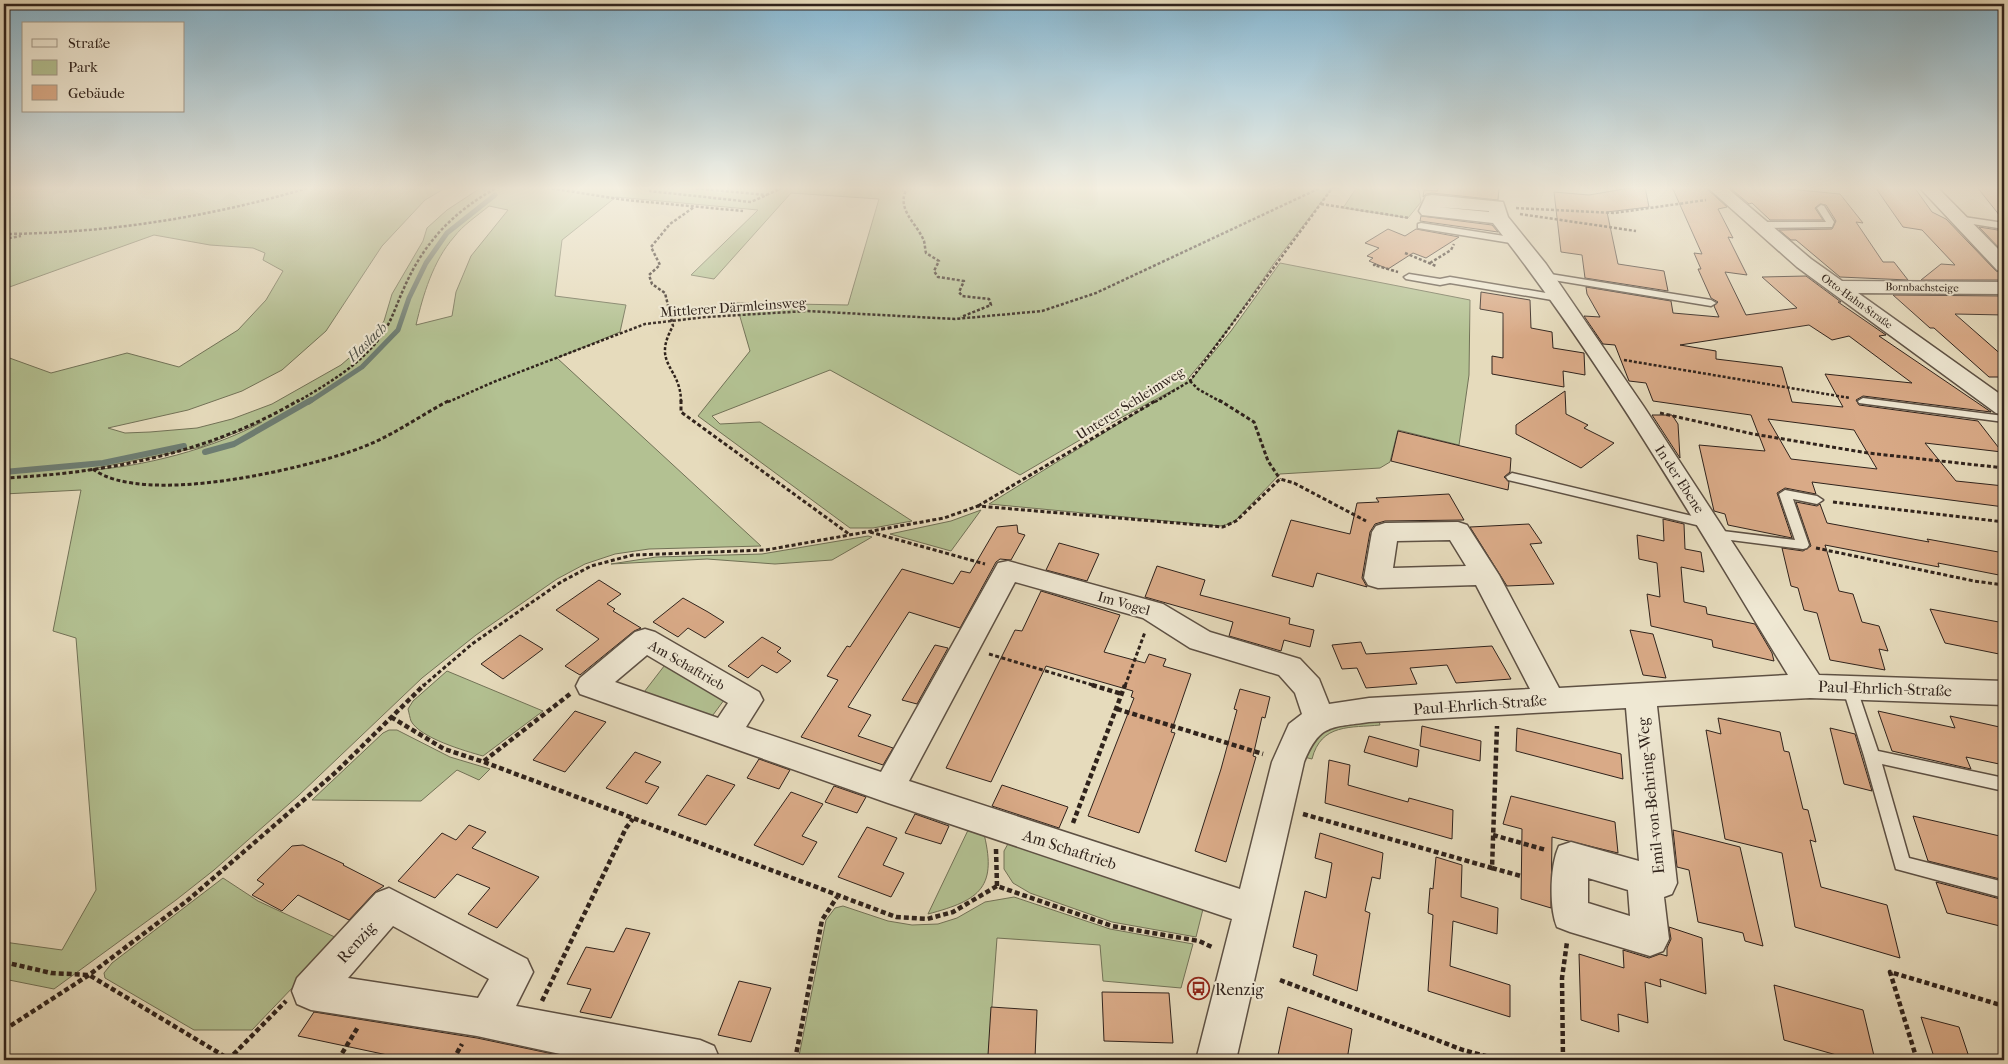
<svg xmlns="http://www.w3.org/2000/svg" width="2008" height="1064" viewBox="0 0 2008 1064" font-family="'IM FELL French Canon',serif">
	<rect width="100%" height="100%" fill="#e6dbbc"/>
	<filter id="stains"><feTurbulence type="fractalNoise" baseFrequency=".004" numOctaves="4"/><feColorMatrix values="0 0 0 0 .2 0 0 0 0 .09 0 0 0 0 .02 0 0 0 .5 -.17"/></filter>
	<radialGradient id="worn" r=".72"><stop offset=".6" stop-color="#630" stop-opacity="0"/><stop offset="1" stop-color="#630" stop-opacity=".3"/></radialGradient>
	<!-- green -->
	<g fill="#b3c192" stroke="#727257" fill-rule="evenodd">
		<path d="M4,187H447L425,200L382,246L326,331L282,370L242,391L188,410L108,428L125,433L150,432L197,428L232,419L272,404L341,365L371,339L384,321L392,294L423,241L427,228L447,210L482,187H905L902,191H908L913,187H1333L1275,262L1227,331L1188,379L1191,380L1231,331L1280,263L1470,300L1469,375L1459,445L1398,430L1390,462L1380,468L1280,474L1237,519L1230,524L1220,526L989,504L1175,389L1085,437L1020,475L830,370L712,416L720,424L760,422L912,521L873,528H850L698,416L750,351L736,303L848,305L879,199L791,193L714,279L691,275L758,210L616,197L562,240L555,296L626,305L620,332L557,358L761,546L649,549L615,554L585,564L557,579L476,635L422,678L298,796L214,870L176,900L54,989L4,979V942L62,950L96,890L76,638L53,631L81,490L4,494V356L51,373L127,353L179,367L238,330L266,300L283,271L263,260L265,253L253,248L210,245L154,235L4,289ZM489,206L508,210L471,256L456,292L452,316L416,325C423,295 433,261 454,237C463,225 477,216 489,206ZM262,422C215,448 140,468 87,470L201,447Z"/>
		<polygon points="1357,187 1400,187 1419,191 1421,202 1408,218 1343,208"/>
		<polygon points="981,510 951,551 890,534 951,521"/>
		<polygon points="868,536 872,537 832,560 775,564 707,559 611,564 656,557 762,554"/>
		<polygon points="668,661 727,696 710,719 641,696"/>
		<path d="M447,671L543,711L483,756C465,751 420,738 411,721C410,718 409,713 408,709L413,701Z"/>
		<path d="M1379,721L1380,725C1351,728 1321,723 1312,759L1304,757L1318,734L1339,724Z"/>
		<polygon points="389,730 397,730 450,757 490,769 479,780 457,770 421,801 312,800 383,733"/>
		<path d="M970,826L983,830C998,887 981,900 928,914Z"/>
		<polygon points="1009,842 1204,905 1196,937 1112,922 1030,893 1013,883 1004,869 1004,851"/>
		<polygon points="223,878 258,901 339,939 252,1030 194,1030 105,978 104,973 112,963"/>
		<polygon points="1014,897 1110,929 1193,944 1181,988 1103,981 1100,945 997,938 988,1060 878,1060 799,1056 826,920 835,908 843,906 888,921 912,925 938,924 957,918 985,902"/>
	</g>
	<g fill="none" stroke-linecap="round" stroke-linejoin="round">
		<!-- stream-far1 -->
		<g stroke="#6d7e74" stroke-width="5">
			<polyline points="485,189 490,187"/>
			<polyline points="309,402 362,367 398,330 409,298 426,263 447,233 495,195"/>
		</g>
		<!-- stream -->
		<g stroke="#6d7e74" stroke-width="6">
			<polyline points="205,452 234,444 311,400"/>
			<polyline points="4,472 103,463 184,446"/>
		</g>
	</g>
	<!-- building -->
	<g fill="#d9aa87" stroke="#30231c" fill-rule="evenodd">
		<polygon points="1436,187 1499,188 1498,200 1432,193 1426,194 1423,197 1424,190 1438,191"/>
		<polygon points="1635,187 1645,187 1649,207 1607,212 1618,264 1664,271 1668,291 1585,278 1582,255 1561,252 1554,192 1589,195"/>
		<path d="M1672,187H1705L1727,207L1718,209L1733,238L1728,237L1747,275L1725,272L1746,315L1797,308L1762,277L1806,276L1841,302H1838L1886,335L1879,336L1991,412L1863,396L1856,400L1859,405L1978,421L2002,452L1925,443L1956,481L2004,486V507L1812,482L1816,494L1785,488L1777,493L1792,538L1728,525L1725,514L1714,511L1699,445L1765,451L1751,415L1653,401L1646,383L1629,381L1615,345L1603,344L1584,316L1600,317L1587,294L1586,287L1671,301L1673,313L1719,317L1714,306L1718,302L1711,298L1698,269H1701L1694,253L1702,254ZM1809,325L1832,340L1849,336L1912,383L1825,374L1843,407L1792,402L1782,367L1716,359V351L1680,345ZM1768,419L1854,430L1877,469L1791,459Z"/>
		<polygon points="1729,187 1789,187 1789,189 1840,194 1863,223 1856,222 1883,262 1894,262 1908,280 1840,277 1796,240 1791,240 1779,230 1832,229 1836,221 1826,205 1820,204 1815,208 1823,220 1770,220 1752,203 1749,204"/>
		<polygon points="1875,187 1914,187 1932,212 1946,219 1996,271 2004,274 2004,280 1921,280 1941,264 1955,265 1922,230 1903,227"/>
		<polygon points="1977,187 2000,187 2004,194 2004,221"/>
		<polygon points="1421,216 1492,225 1498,232 1420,221"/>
		<polygon points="1979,227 2004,231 2004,253"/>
		<polygon points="1388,229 1405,236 1416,229 1459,237 1426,258 1413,253 1388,269 1369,261 1373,258 1367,256 1379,248 1365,243"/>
		<polygon points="1481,292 1530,300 1531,328 1552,332 1553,348 1584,353 1585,375 1563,371 1564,387 1492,374 1492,356 1503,358 1503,313 1480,309"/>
		<polygon points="1893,295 2004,296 2004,315 1955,314 2004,357 2004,377 1989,377 1934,328 1930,328"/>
		<polygon points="1565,391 1566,414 1588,425 1584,428 1614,443 1581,468 1516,434 1516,425"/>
		<polygon points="1652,415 1672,415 1678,424 1680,458"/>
		<polygon points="1398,431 1511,458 1510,472 1504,477 1509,482 1508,490 1391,461"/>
		<polygon points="1449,494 1464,520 1385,521 1375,524 1370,532 1362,578 1367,587 1317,573 1313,587 1272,576 1291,520 1350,534 1357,503 1379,502 1376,498"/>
		<polygon points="1796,502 1817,506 1820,504 1827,523 1929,542 1927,539 2004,553 2004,576 1938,563 1939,567 1825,545 1839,591 1853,594 1862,622 1879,626 1888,651 1879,649 1885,670 1830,660 1817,613 1804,610 1798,588 1791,586 1782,548 1803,551 1811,546"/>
		<polygon points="1663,519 1684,524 1685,549 1701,552 1704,572 1681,567 1684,602 1706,607 1707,614 1755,624 1772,653 1774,661 1713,647 1712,640 1651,626 1647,594 1660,597 1657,563 1639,559 1637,535 1664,541"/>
		<polygon points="1529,524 1542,543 1530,544 1554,584 1507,586 1470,527"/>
		<polygon points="1017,525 1018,533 1025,535 1011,560 1000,559 996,562 960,628 909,612 848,707 871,715 858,736 893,748 883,765 801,737 838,680 827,676 847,646 850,647 902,569 953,584 961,571 970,573 997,527"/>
		<polygon points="1059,543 1099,554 1087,581 1046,570"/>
		<polygon points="1157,566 1205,580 1200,595 1290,618 1289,624 1314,630 1310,647 1284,640 1281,651 1229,636 1233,622 1145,597"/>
		<polygon points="599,580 621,594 607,604 615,609 613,611 641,628 634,631 580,675 565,666 599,639 556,610"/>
		<polygon points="1041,591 1120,615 1104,652 1145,663 1149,654 1166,659 1163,666 1191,674 1171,732 1175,733 1139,833 1088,816 1134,698 1131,697 1133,691 1046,666 991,782 946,768 1015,630 1022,631"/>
		<polygon points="683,598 708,612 724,622 705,638 688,628 678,637 653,622"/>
		<polygon points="1930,609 2004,623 2004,655 1945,643"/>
		<polygon points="1630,630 1653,634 1666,678 1643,675"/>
		<polygon points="520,635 543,649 503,679 481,664"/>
		<polygon points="762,637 781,648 777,652 791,661 777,673 762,665 748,678 728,666"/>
		<polygon points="1361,642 1366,654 1492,646 1511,679 1456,683 1447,665 1410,668 1417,684 1366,688 1357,668 1342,669 1332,645"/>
		<polygon points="935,645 948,648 917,704 902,700"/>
		<polygon points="1240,689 1270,697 1265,718 1262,717 1253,756 1256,757 1226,862 1195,851 1221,769 1237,710 1234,709"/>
		<polygon points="575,711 606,722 565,772 533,760"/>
		<polygon points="1878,711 1955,728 1950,716 2004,728 2004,765 1966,757 1971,769 1892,751"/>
		<polygon points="1718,718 1780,732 1784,751 1789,752 1803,809 1808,810 1816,842 1810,840 1821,887 1887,905 1900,958 1795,927 1782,853 1725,839 1706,730 1721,734"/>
		<polygon points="1422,726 1481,741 1480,761 1420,746"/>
		<polygon points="1517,728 1621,754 1623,779 1516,751"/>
		<polygon points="1830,728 1855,734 1872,791 1844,784"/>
		<polygon points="1369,736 1419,750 1417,767 1364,752"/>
		<polygon points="635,752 661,762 645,782 659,787 647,804 606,788"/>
		<polygon points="759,759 790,770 779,789 747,778"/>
		<polygon points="1329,760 1350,765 1348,785 1408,802 1409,798 1453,810 1452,839 1325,803"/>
		<polygon points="707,775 735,785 706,825 678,815"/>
		<polygon points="1002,785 1068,807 1059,828 992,806"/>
		<polygon points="834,786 866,797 857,813 825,802"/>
		<polygon points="791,792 823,804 802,836 817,842 803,865 754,845"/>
		<polygon points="1511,796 1615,822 1618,853 1552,837 1551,908 1521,899 1522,829 1503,824"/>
		<polygon points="915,814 949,826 941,844 905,833"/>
		<polygon points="1913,816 2004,837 2004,880 1928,861"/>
		<polygon points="469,825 486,832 472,848 539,877 497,928 468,914 490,888 457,874 435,898 398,881 442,833 456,840"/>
		<polygon points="867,827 897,838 883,865 904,873 891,897 838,877"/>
		<polygon points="1673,830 1740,847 1763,946 1745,941 1743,933 1698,922 1689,870 1677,867"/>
		<polygon points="1320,833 1383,853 1380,879 1372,877 1365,911 1370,913 1357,991 1313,975 1317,955 1293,947 1305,891 1326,898 1332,863 1315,858"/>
		<polygon points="303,845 344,864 343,865 384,886 375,892 349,920 298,895 282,911 252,895 264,884 257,880 292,846"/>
		<polygon points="1436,857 1462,865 1461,897 1498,908 1497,934 1453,921 1450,966 1510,985 1510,1017 1428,991 1433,915 1428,913 1430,888 1433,889"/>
		<polygon points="1936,882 2004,900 2004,927 1947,913"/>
		<polygon points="1669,927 1702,938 1706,994 1660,979 1661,987 1645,982 1648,1023 1618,1014 1619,1032 1581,1020 1579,954 1624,968 1623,950 1649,958 1660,954 1667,956 1667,948 1671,939"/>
		<polygon points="626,928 650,933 611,1018 580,1012 591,989 567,984 586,947 614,952"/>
		<polygon points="739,981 771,988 751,1042 718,1035"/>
		<polygon points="1774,985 1863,1010 1875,1060 1854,1060 1784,1040"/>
		<polygon points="1102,992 1169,993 1173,1043 1104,1041"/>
		<polygon points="991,1007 1037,1010 1035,1058 988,1055"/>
		<polygon points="1288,1007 1352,1029 1347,1060 1277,1060"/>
		<polygon points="314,1012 477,1038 572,1058 572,1060 411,1060 298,1036"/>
		<polygon points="1921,1017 1959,1027 1970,1060 1935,1060"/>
	</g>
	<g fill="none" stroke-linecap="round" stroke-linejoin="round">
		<defs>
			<g id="lane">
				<polygon points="1821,205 1824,206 1834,222 1832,227 1758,228 1754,225 1758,222 1826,222 1817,208"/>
				<polygon points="1957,216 2004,223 2004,229 1954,221 1953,219"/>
				<polygon points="1421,223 1517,238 1521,241 1517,244 1418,228 1418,224"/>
				<polygon points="1544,273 1711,300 1716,303 1711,306 1541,278 1539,276"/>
				<polygon points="1409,274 1440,279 1450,277 1558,295 1563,298 1558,301 1450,283 1440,285 1406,279 1404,277"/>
				<polygon points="1863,398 2004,416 2004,422 1859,403 1858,401"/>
				<polygon points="1512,473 1709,520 1715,524 1709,528 1508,480 1506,477"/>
				<polygon points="1785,490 1817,496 1823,500 1817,504 1793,499 1809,545 1807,548 1803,549 1715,538 1709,534 1715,530 1795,540 1779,494"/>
				<polygon points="1849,680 1854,682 1856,686 1878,751 2004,778 2004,791 1882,764 1909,858 2004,882 2004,898 1896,869 1864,756 1842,686 1844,682"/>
			</g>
			<g id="street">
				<polygon points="1707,187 1726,187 1811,259 1842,281 2004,282 2004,294 1858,293 2004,397 2004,415 1996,413 1797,267"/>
				<polygon points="1919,187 1937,187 2004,255 2004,272 1997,270"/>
				<path d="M1432,195L1503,202L1508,217L1546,264L1644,407L1819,675L2004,681V705L1810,698L1657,706L1677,883L1672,894L1664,897L1669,939L1663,951L1650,956L1570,932L1557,927C1549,908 1550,865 1559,846L1571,842L1639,861L1626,708L1369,722C1331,728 1320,723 1304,762L1236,1060H1196L1232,919L888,803L580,694L576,686L580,678L635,632L645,629L655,632L759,692L763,700L746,727L881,772L998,563L1008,561L1163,604L1210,632L1300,659L1319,679L1329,704L1369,698L1530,689L1476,585L1378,588L1368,585L1364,578L1372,532L1376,526L1385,523L1458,522L1467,525L1499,575L1559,688L1788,675C1695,523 1603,363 1493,223L1422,215L1419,211L1426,196ZM1438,207L1489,211V212ZM1450,540L1466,566L1393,568L1397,541ZM1015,582L1143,618L1190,648L1279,675L1295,693L1302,714L1289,724L1272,762L1240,889L909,781ZM647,655L728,703L718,718L615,682ZM1588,878L1628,890L1630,916L1588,903Z"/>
				<path d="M389,888L527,959L533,972L516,1006L700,1040L714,1046L720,1060H588L477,1036L311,1010L297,1004L292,991L297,978L376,893ZM393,926L489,979L478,998L348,978Z"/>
			</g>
		</defs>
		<!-- lane casing -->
		<use href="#lane" stroke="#5e5144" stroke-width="3"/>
		<!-- street casing -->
		<use href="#street" stroke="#5e5144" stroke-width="3"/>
		<!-- path-far2 -->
		<g stroke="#30231c" stroke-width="2.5" stroke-dasharray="3 2" stroke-linecap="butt">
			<polyline points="542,187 626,200 743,211"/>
			<polyline points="655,187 650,191 751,202 784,187"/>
			<polyline points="681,187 767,195"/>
			<polyline points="764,187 780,189"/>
			<path d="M908,187C894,208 917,223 924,241C925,245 925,249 926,253L939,261L934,271L938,277L964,281L959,292L962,296L989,299L991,305L961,317"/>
			<polyline points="2003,187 2004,190"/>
			<polyline points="1321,204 1410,218"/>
			<polyline points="1516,208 1614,213 1706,200"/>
			<polyline points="1520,214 1636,231"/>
			<path d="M4,234C109,233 211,217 311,187"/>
			<polyline points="4,239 21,236"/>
			<polyline points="1405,253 1436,266"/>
			<polyline points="1430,263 1451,250 1454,244"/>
			<polyline points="1376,264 1374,265 1398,272"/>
			<polyline points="1624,360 1850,398"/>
			<polyline points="1190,381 1198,389 1221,402"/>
			<path d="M297,402C327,384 357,367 379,339C391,324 396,305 404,288C424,242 454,211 498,187"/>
			<polyline points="448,402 496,381 645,324 706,317 807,311 955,319 1042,311 1096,293 1322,187"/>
			<path d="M681,402C681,366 651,365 673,326L665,293L652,284L649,275L660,265L651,247L670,224L694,207"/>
			<polyline points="1155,402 1190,381 1333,187"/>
		</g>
		<!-- path-far1 -->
		<g stroke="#30231c" stroke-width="3" stroke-dasharray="4 2.5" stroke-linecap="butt">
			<polyline points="681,400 681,412 849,534"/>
			<polyline points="1219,400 1254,422 1268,461 1280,479"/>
			<polyline points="1660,413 1753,434 1868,453 2004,468"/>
			<path d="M93,469C143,507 306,469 363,447C394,435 421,415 450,400"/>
			<path d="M4,478C107,473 210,453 299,400"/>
			<polyline points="1833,502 2004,522"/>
			<polyline points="978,506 1157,400"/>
			<polyline points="870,532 985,564"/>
			<polyline points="1816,548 1974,581 2004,585"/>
			<polyline points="989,654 1096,686"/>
			<polyline points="423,686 472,644 561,582 591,566 633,555 766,550 944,518 978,506 1223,527 1236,521 1280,479 1294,483 1366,521"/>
			<polyline points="1125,686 1145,632"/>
		</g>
		<!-- path -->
		<g stroke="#30231c" stroke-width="4.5" stroke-dasharray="5 3" stroke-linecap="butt">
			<polyline points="1092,685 1122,694"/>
			<polyline points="1117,709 1263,754"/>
			<polyline points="391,717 444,749 484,762 896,917 927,919 953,912 997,886 1112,926 1199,941 1214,948"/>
			<polyline points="484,761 570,694"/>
			<polyline points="1303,814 1492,868 1497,726"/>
			<polyline points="1073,823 1125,685"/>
			<polyline points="1493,835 1546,850"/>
			<polyline points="996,849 997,886"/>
			<polyline points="1492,868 1521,876"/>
			<polyline points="4,962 51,973 89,975 229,1059 286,1001"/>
			<polyline points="1280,980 1463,1050 1501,1060"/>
			<polyline points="542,1001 626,828 633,819"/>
			<polyline points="4,1030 89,975 188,900 336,772 424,685"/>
			<polyline points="338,1060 358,1027"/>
			<polyline points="453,1060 462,1044"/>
			<polyline points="795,1060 822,920 837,897"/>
			<polyline points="1563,1060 1562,978 1567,942"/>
			<polyline points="1917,1060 1890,972 2004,1006"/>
		</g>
		<!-- lane -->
		<use href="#lane" fill="#efe8d3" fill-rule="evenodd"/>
		<!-- street -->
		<use href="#street" fill="#efe8d3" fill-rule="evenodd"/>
	</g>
	<!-- sky -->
	<linearGradient id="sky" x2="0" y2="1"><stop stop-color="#87b7d1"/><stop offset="0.56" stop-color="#f4efe1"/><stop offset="1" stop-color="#f4efe1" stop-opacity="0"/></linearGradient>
	<rect width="2008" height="336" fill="url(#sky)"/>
	<!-- icons -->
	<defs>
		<symbol id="bus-ring" viewBox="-11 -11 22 22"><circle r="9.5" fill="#efe8d3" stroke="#8f2418" stroke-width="1.5"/><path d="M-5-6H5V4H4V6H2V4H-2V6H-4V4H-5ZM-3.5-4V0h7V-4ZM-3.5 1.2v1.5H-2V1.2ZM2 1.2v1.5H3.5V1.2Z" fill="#8f2418"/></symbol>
	</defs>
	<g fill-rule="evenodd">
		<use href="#bus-ring" x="1186" y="976" width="25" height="25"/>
	</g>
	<g text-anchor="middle" stroke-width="4" stroke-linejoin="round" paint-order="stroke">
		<!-- far-street labels -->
		<g font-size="11" fill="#30231c" stroke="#efe8d3">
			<text transform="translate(1922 287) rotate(1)" y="4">Bornbachsteige</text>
			<text transform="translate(1857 301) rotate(36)" y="4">Otto-Hahn-Straße</text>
		</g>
		<!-- street labels -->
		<g font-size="14" fill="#30231c" stroke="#efe8d3">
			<text transform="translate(733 307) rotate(-4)" y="5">Mittlerer Därmleinsweg</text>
			<text transform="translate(1130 403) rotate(-32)" y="5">Unterer Schleimweg</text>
			<text transform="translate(1680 479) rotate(57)" y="5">In der Ebene</text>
			<text transform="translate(1124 603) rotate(16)" y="5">Im Vogel</text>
			<text transform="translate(687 665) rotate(30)" y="5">Am Schaftrieb</text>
		</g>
		<!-- water labels -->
		<g font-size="15" font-style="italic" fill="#4f5148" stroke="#efe8d3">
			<text transform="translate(367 342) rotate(-44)" y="5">Haslach</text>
		</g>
		<!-- near-street labels -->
		<g font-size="16" fill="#30231c" stroke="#efe8d3">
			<text transform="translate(1885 688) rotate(2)" y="6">Paul-Ehrlich-Straße</text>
			<text transform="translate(1480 704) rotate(-4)" y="6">Paul-Ehrlich-Straße</text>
			<text transform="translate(1650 796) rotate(-96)" y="6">Emil-von-Behring-Weg</text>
			<text transform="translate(1070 849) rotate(18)" y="6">Am Schaftrieb</text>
			<text transform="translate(356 942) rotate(-48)" y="6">Renzig</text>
		</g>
		<!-- near-poi labels -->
		<g font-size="16" fill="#30231c" stroke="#efe8d3" text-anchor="start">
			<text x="1215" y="995">Renzig</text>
		</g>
	</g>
	<!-- margin -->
	<rect width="2008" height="1064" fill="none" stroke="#e6dbbc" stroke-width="20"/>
	<rect x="5" y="5" width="1998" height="1054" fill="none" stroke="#30231c" stroke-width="2.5"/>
	<rect x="10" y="10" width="1988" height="1044" fill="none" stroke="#30231c"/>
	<!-- legend -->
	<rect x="22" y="22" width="162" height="90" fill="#efe8d3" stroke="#a3998a"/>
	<rect x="32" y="39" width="25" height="8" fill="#efe8d3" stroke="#a3998a"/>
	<text x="68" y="48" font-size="15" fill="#30231c">Straße</text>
	<rect x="32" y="60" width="25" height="15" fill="#b3c192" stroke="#a3998a"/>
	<text x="68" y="72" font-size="15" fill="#30231c">Park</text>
	<rect x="32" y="85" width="25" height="15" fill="#d9aa87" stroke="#a3998a"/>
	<text x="68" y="98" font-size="15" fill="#30231c">Gebäude</text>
	<rect width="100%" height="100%" filter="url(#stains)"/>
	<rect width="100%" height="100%" fill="url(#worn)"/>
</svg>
